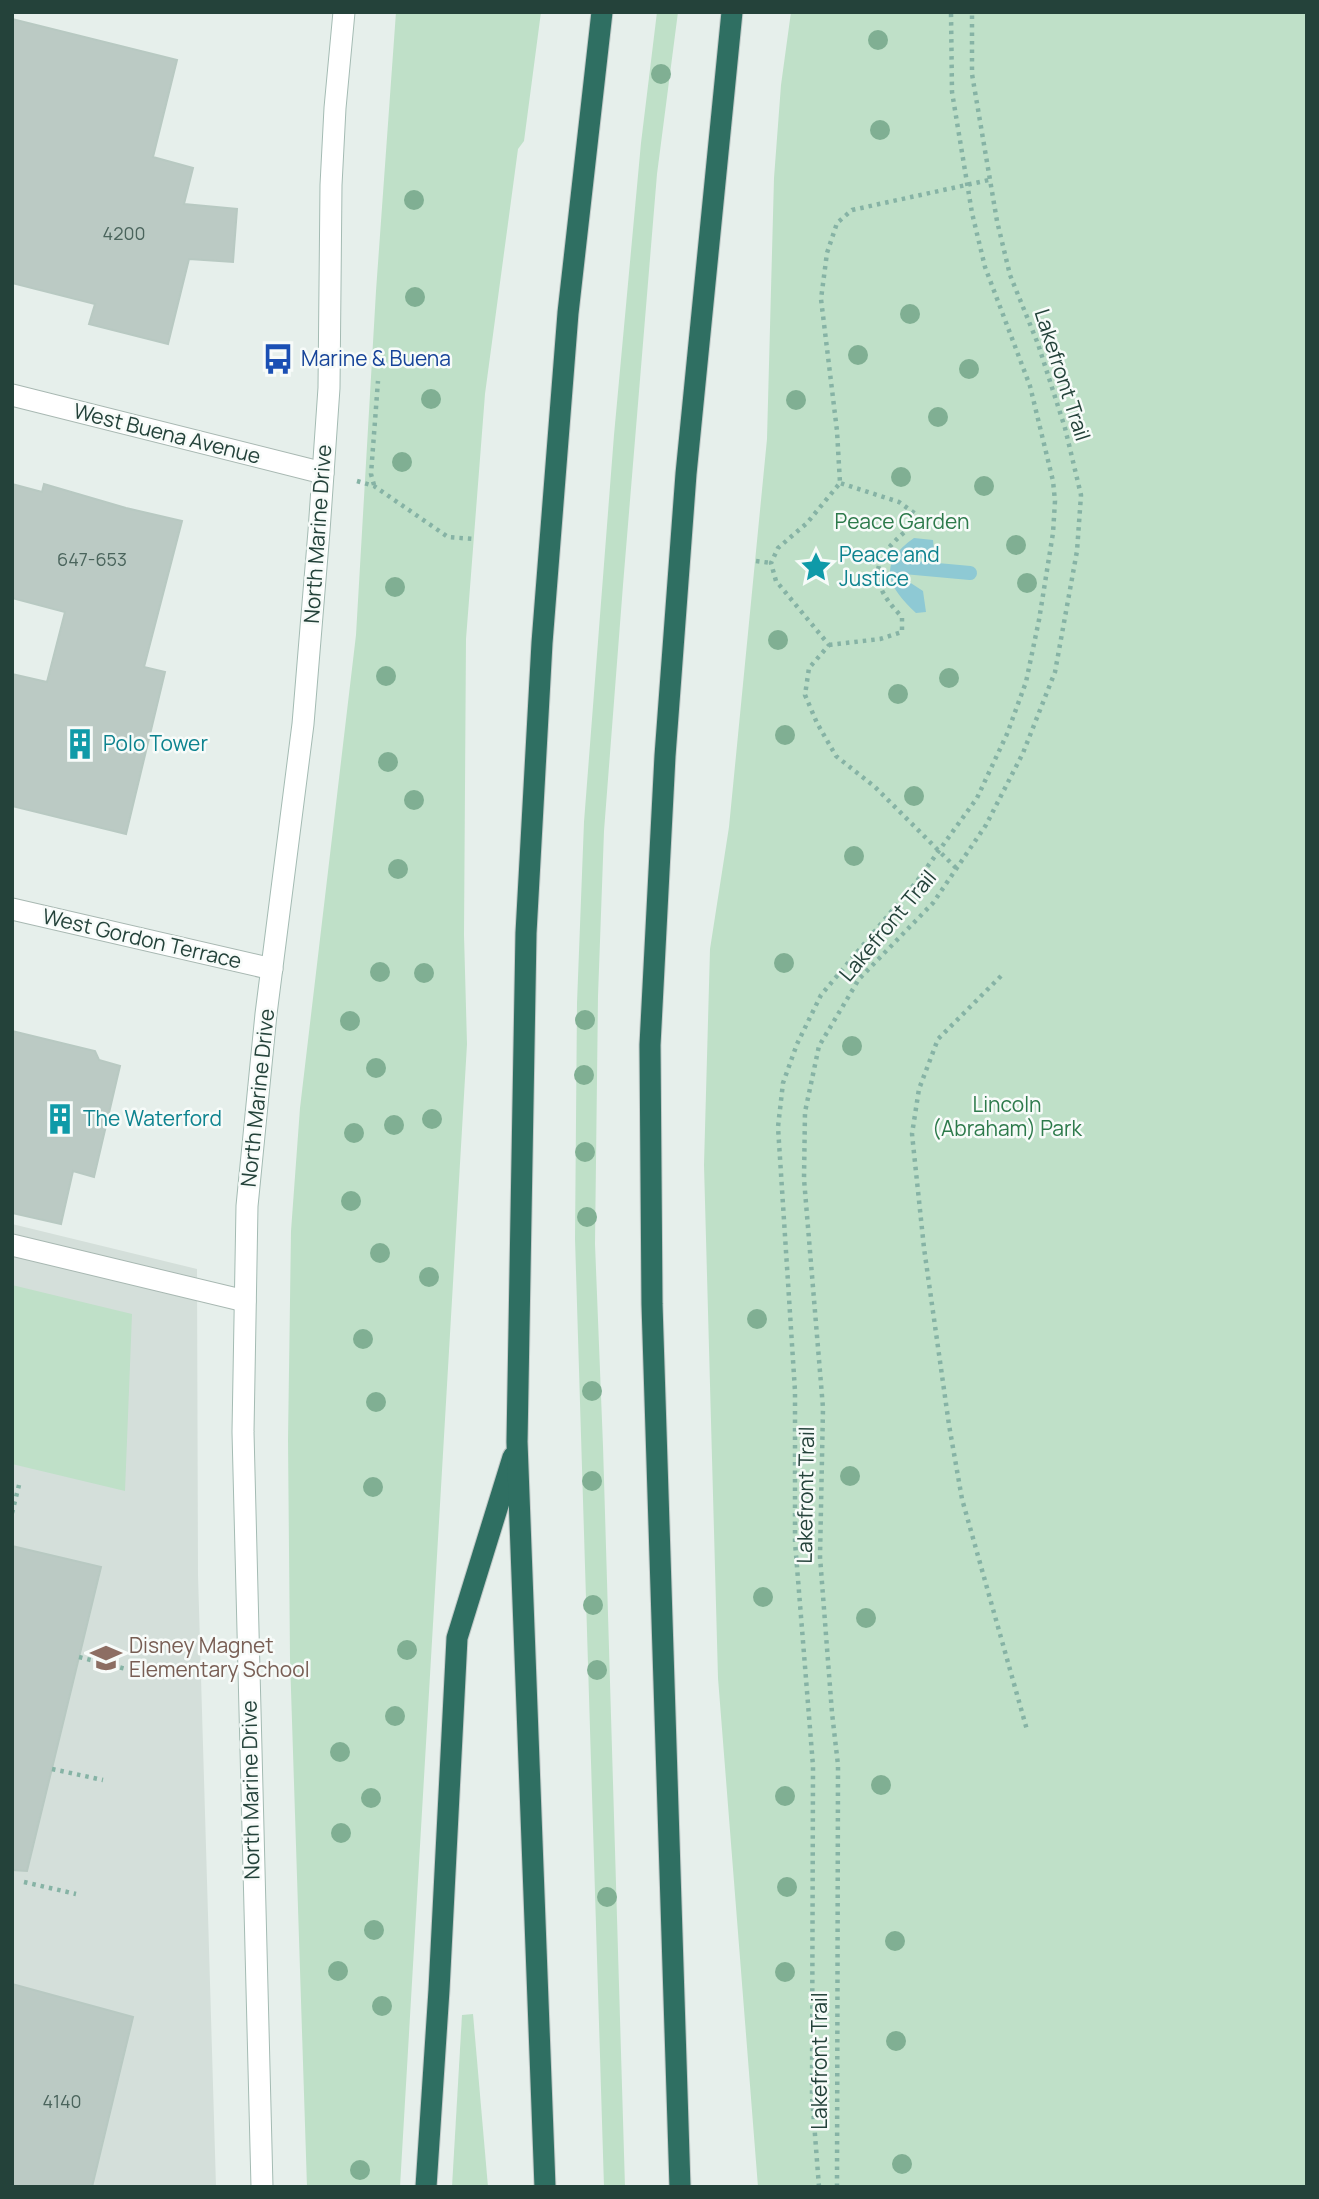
<svg xmlns="http://www.w3.org/2000/svg" width="1319" height="2199" viewBox="0 0 1319 2199" font-family="Manrope,sans-serif">
	<rect width="100%" height="100%" fill="#e6efeb"/>
	<!-- built -->
	<polygon fill="#d4dfda" points="12,1224 197,1269 198,1575 216,2187 12,2187"/>
	<!-- green -->
	<g fill="#bfe0c8">
		<polygon points="396,12 541,12 524,141 518,149 485,394 466,639 464,935 467,1044 400,2187 307,2187 290,1659 288,1440 291,1231 300,1108 356,635 376,291"/>
		<polygon points="657,12 678,12 657,174 623,585 604,831 598,996 595,1244 603,1446 625,2187 604,2187 575,1239 577,1003 584,822 614,435 641,143"/>
		<polygon points="791,12 1307,12 1307,2187 758,2187 718,1678 704,1165 710,949 729,827 767,439 774,178 781,85"/>
		<polygon points="12,1285 132,1314 125,1491 12,1464"/>
		<polygon points="473,2014 488,2187 452,2187 462,2015"/>
	</g>
	<!-- water -->
	<path fill="#8ec9d4" d="M914,538L933,540L934,550L932,555L908,562L904,567L903,578L923,591L926,612L916,613C887,586 877,564 914,538Z"/>
	<g fill="none" stroke-linecap="round" stroke-linejoin="round">
		<!-- stream -->
		<polyline stroke="#8ec9d4" stroke-width="14" points="904,567 970,573"/>
	</g>
	<!-- building -->
	<g fill="#bbcac4" stroke="#b8c9c2" stroke-width="2">
		<polygon points="12,19 177,60 153,157 193,168 184,204 237,209 233,262 189,259 168,344 89,324 95,304 12,283"/>
		<polygon points="12,484 42,492 44,484 126,508 182,521 144,667 165,672 126,834 12,806 12,674 47,682 65,612 12,598"/>
		<polygon points="12,1031 95,1051 99,1060 120,1066 94,1177 73,1171 61,1224 12,1213"/>
		<polygon points="12,1546 101,1567 27,1871 12,1870"/>
		<polygon points="12,1984 133,2017 92,2187 12,2187"/>
	</g>
	<g fill="none" stroke-linecap="round" stroke-linejoin="round">
		<defs>
			<polyline id="lane" points="12,1245 245,1301"/>
			<g id="street">
				<polyline points="12,395 323,473"/>
				<polyline points="12,909 272,969"/>
			</g>
			<polyline id="secondary" points="262,2187 243,1432 247,1206 266,1014 303,724 319,531 329,388 331,185 335,108 344,12"/>
			<g id="highway">
				<polyline points="426,2187 439,1990 457,1638 513,1457"/>
				<polyline points="545,2187 517,1442 526,933 542,643 568,313 602,12"/>
				<polyline points="680,2187 652,1304 650,1045 665,756 686,474 732,12"/>
			</g>
		</defs>
		<!-- lane casing -->
		<use href="#lane" stroke="#a8b8b2" stroke-width="23"/>
		<!-- street casing -->
		<use href="#street" stroke="#a8b8b2" stroke-width="23"/>
		<!-- secondary casing -->
		<use href="#secondary" stroke="#a4bbb3" stroke-width="23"/>
		<!-- highway casing -->
		<use href="#highway" stroke="#c2cac8" stroke-width="23"/>
		<!-- path -->
		<g stroke="#86b3a5" stroke-width="4.5" stroke-dasharray="3.5 5" stroke-linecap="butt">
			<polyline points="357,481 374,486 448,537 474,539"/>
			<polyline points="374,485 371,474 378,381"/>
			<polyline points="756,561 771,563"/>
			<path d="M829,645L880,639L902,632V617C858,572 880,552 921,518L899,502L840,483"/>
			<polyline points="956,868 875,787 836,756 817,723 805,695 809,668 829,645 776,581 771,563 778,548 807,523 840,483 837,431 821,299 827,253 837,223 852,210 989,180"/>
			<polyline points="1001,976 938,1039 919,1089 912,1134 924,1248 949,1425 962,1499 1027,1730"/>
			<polyline points="12,1513 19,1485"/>
			<polyline points="79,1657 130,1670"/>
			<polyline points="52,1769 103,1780"/>
			<polyline points="24,1882 76,1894"/>
			<polyline points="819,2187 812,2096 813,1766 795,1542 795,1391 778,1127 783,1083 797,1044 821,995 917,881 977,798 1007,734 1026,682 1039,620 1053,533 1055,501 1053,481 1030,386 985,267 972,213 952,92 951,12"/>
			<polyline points="837,2187 838,1765 832,1713 820,1557 823,1408 804,1179 805,1112 819,1046 859,979 933,903 986,825 1023,753 1055,672 1077,551 1081,495 1065,428 1038,344 1010,275 997,221 972,74 972,12"/>
		</g>
		<!-- lane -->
		<use href="#lane" stroke="#fff" stroke-width="21"/>
		<!-- street -->
		<use href="#street" stroke="#fff" stroke-width="21"/>
		<!-- secondary -->
		<use href="#secondary" stroke="#fff" stroke-width="21"/>
		<!-- highway -->
		<use href="#highway" stroke="#2f6f62" stroke-width="21"/>
	</g>
	<!-- trees -->
	<g fill="#80af93">
		<circle cx="878" cy="40" r="10"/>
		<circle cx="661" cy="74" r="10"/>
		<circle cx="880" cy="130" r="10"/>
		<circle cx="414" cy="200" r="10"/>
		<circle cx="415" cy="297" r="10"/>
		<circle cx="910" cy="314" r="10"/>
		<circle cx="858" cy="355" r="10"/>
		<circle cx="969" cy="369" r="10"/>
		<circle cx="431" cy="399" r="10"/>
		<circle cx="796" cy="400" r="10"/>
		<circle cx="938" cy="417" r="10"/>
		<circle cx="402" cy="462" r="10"/>
		<circle cx="901" cy="477" r="10"/>
		<circle cx="984" cy="486" r="10"/>
		<circle cx="1016" cy="545" r="10"/>
		<circle cx="1027" cy="583" r="10"/>
		<circle cx="395" cy="587" r="10"/>
		<circle cx="778" cy="640" r="10"/>
		<circle cx="386" cy="676" r="10"/>
		<circle cx="949" cy="678" r="10"/>
		<circle cx="898" cy="694" r="10"/>
		<circle cx="785" cy="735" r="10"/>
		<circle cx="388" cy="762" r="10"/>
		<circle cx="914" cy="796" r="10"/>
		<circle cx="414" cy="800" r="10"/>
		<circle cx="854" cy="856" r="10"/>
		<circle cx="398" cy="869" r="10"/>
		<circle cx="784" cy="963" r="10"/>
		<circle cx="380" cy="972" r="10"/>
		<circle cx="424" cy="973" r="10"/>
		<circle cx="585" cy="1020" r="10"/>
		<circle cx="350" cy="1021" r="10"/>
		<circle cx="852" cy="1046" r="10"/>
		<circle cx="376" cy="1068" r="10"/>
		<circle cx="584" cy="1075" r="10"/>
		<circle cx="432" cy="1119" r="10"/>
		<circle cx="394" cy="1125" r="10"/>
		<circle cx="354" cy="1133" r="10"/>
		<circle cx="585" cy="1152" r="10"/>
		<circle cx="351" cy="1201" r="10"/>
		<circle cx="587" cy="1217" r="10"/>
		<circle cx="380" cy="1253" r="10"/>
		<circle cx="429" cy="1277" r="10"/>
		<circle cx="757" cy="1319" r="10"/>
		<circle cx="363" cy="1339" r="10"/>
		<circle cx="592" cy="1391" r="10"/>
		<circle cx="376" cy="1402" r="10"/>
		<circle cx="850" cy="1476" r="10"/>
		<circle cx="592" cy="1481" r="10"/>
		<circle cx="373" cy="1487" r="10"/>
		<circle cx="763" cy="1597" r="10"/>
		<circle cx="593" cy="1605" r="10"/>
		<circle cx="866" cy="1618" r="10"/>
		<circle cx="407" cy="1650" r="10"/>
		<circle cx="597" cy="1670" r="10"/>
		<circle cx="395" cy="1716" r="10"/>
		<circle cx="340" cy="1752" r="10"/>
		<circle cx="881" cy="1785" r="10"/>
		<circle cx="785" cy="1796" r="10"/>
		<circle cx="371" cy="1798" r="10"/>
		<circle cx="341" cy="1833" r="10"/>
		<circle cx="787" cy="1887" r="10"/>
		<circle cx="607" cy="1897" r="10"/>
		<circle cx="374" cy="1930" r="10"/>
		<circle cx="895" cy="1941" r="10"/>
		<circle cx="338" cy="1971" r="10"/>
		<circle cx="785" cy="1972" r="10"/>
		<circle cx="382" cy="2006" r="10"/>
		<circle cx="896" cy="2041" r="10"/>
		<circle cx="902" cy="2164" r="10"/>
		<circle cx="360" cy="2170" r="10"/>
	</g>
	<!-- icons -->
	<defs>
		<symbol id="bus-bare" viewBox="-9 -9 18 18"><path d="M-5-6H5V4H4V6H2V4H-2V6H-4V4H-5ZM-3.5-4V0h7V-4ZM-3.5 1.2v1.5H-2V1.2ZM2 1.2v1.5H3.5V1.2Z" fill="#1a4fb4" stroke="#f7fbf9" stroke-width="2.5" paint-order="stroke"/></symbol>
		<symbol id="sight-bare" viewBox="-9 -9 18 18"><path d="M0-6L1.8-2.2L6-1.7L2.9 1.2L3.7 5.4L0 3.3L-3.7 5.4L-2.9 1.2L-6-1.7L-1.8-2.2Z" fill="#0f9aa8" stroke="#f7fbf9" stroke-width="2.5" paint-order="stroke"/></symbol>
		<symbol id="building-bare" viewBox="-9 -9 18 18"><path d="M-4-6H4V6H1V3H-1V6H-4ZM-2.5-4.3h1.7v1.8h-1.7ZM.8-4.3h1.7v1.8H.8ZM-2.5-1h1.7V.8h-1.7ZM.8-1h1.7V.8H.8Z" fill="#0f9aa8" stroke="#f7fbf9" stroke-width="2.5" paint-order="stroke"/></symbol>
		<symbol id="school-bare" viewBox="-9 -9 18 18"><path d="M0-5L7-2L0 1L-7-2ZM-4 1L0 2.5L4 1V4Q0 6-4 4Z" fill="#8d6e63" stroke="#f7fbf9" stroke-width="2.5" paint-order="stroke"/></symbol>
	</defs>
	<g fill-rule="evenodd">
		<use href="#bus-bare" x="256" y="337" width="44" height="44"/>
		<use href="#sight-bare" x="794" y="545" width="44" height="44"/>
		<use href="#building-bare" x="58" y="722" width="44" height="44"/>
		<use href="#building-bare" x="38" y="1097" width="44" height="44"/>
		<use href="#school-bare" x="84" y="1636" width="44" height="44"/>
	</g>
	<g text-anchor="middle" stroke-width="5" stroke-linejoin="round" paint-order="stroke">
		<!-- number labels -->
		<g font-size="18" fill="#4a645c">
			<text x="124" y="240">4200</text>
			<text x="92" y="566">647-653</text>
			<text x="62" y="2108">4140</text>
		</g>
		<!-- transit labels -->
		<g font-size="21" fill="#164399" stroke="#f7fbf9" text-anchor="start">
			<text x="301" y="366">Marine &amp; Buena</text>
		</g>
		<!-- street labels -->
		<g font-size="21" fill="#24423a" stroke="#f7fbf9">
			<text transform="translate(1062 375) rotate(72)" y="7">Lakefront Trail</text>
			<text transform="translate(167 434) rotate(14)" y="7">West Buena Avenue</text>
			<text transform="translate(318 534) rotate(-86)" y="7">North Marine Drive</text>
			<text transform="translate(888 926) rotate(-50)" y="7">Lakefront Trail</text>
			<text transform="translate(142 939) rotate(13)" y="7">West Gordon Terrace</text>
			<text transform="translate(258 1098) rotate(-84)" y="7">North Marine Drive</text>
			<text transform="translate(806 1495) rotate(-89)" y="7">Lakefront Trail</text>
			<text transform="translate(251 1790) rotate(-91)" y="7">North Marine Drive</text>
			<text transform="translate(820 2061) rotate(-90)" y="7">Lakefront Trail</text>
		</g>
		<!-- park labels -->
		<g font-size="21" fill="#2d7a4b" stroke="#f7fbf9">
			<text x="902" y="529">Peace Garden</text>
			<text x="1007" y="1112">Lincoln<tspan x="1007" dy="24">(Abraham) Park</tspan></text>
		</g>
		<!-- culture labels -->
		<g font-size="21" fill="#0d838f" stroke="#f7fbf9" text-anchor="start">
			<text x="839" y="562">Peace and<tspan x="839" dy="24">Justice</tspan></text>
			<text x="103" y="751">Polo Tower</text>
			<text x="83" y="1126">The Waterford</text>
		</g>
		<!-- education labels -->
		<g font-size="21" fill="#785e54" stroke="#f7fbf9" text-anchor="start">
			<text x="129" y="1653">Disney Magnet<tspan x="129" dy="24">Elementary School</tspan></text>
		</g>
	</g>
	<!-- border -->
	<rect width="1319" height="2199" fill="none" stroke="#24423a" stroke-width="28"/>
</svg>
